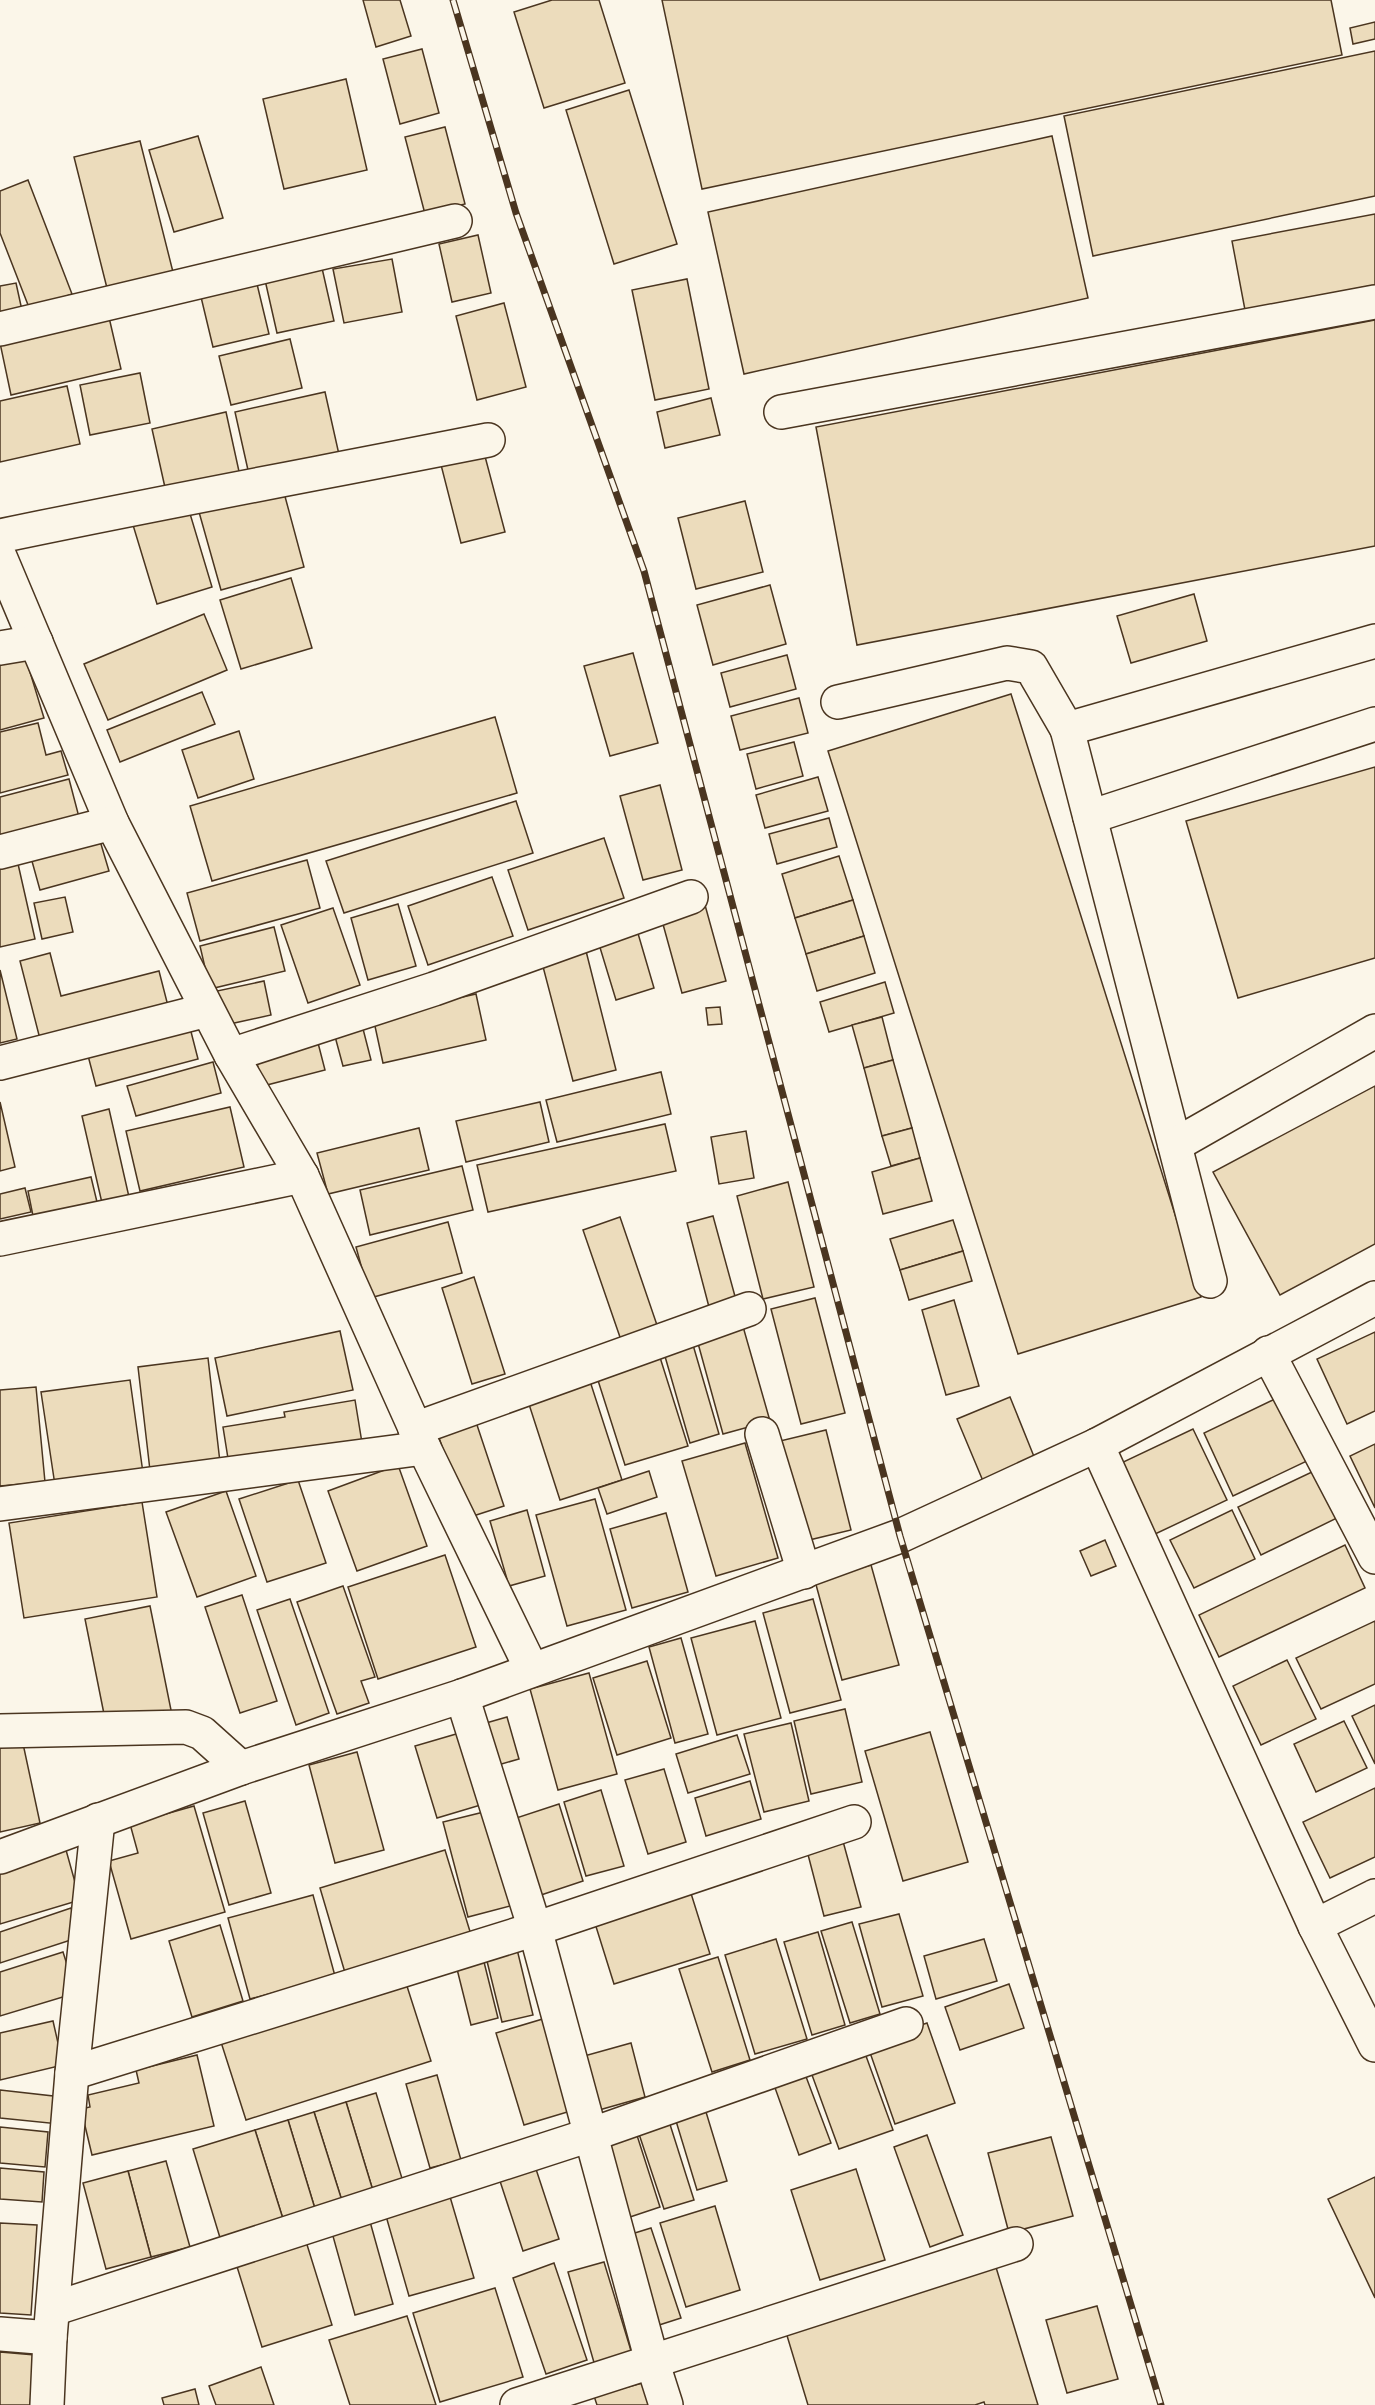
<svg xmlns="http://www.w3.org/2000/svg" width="1375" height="2405" viewBox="0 0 1375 2405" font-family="Merriweather,serif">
	<rect width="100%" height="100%" fill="#fbf6e9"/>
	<!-- building -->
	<g fill="#ecdcbc" stroke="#4a3520" stroke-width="1.5">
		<polygon points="363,0 400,0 411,36 376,47"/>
		<polygon points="552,0 599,0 625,83 544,108 514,12"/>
		<polygon points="662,0 1331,0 1342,55 702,189"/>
		<polygon points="1375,22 1375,39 1353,44 1350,28"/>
		<polygon points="422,49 439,113 400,124 383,59"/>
		<polygon points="1375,51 1375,196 1093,256 1064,116"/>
		<polygon points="346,79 367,170 284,189 263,99"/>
		<polygon points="629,90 677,244 614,264 566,110"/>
		<polygon points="445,127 465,204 425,214 405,137"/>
		<polygon points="198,136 223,218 174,232 149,150"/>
		<polygon points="1052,136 1088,298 744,374 708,212"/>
		<polygon points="140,141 175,280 109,296 74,157"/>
		<polygon points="28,180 72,294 30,310 0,233 0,191"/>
		<polygon points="1375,214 1375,285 1245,310 1232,241"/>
		<polygon points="478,235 491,293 452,302 439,244"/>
		<polygon points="392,259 402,312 344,323 333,269"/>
		<polygon points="322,268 334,321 277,333 265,280"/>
		<polygon points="687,279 709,389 655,400 632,290"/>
		<polygon points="16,283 23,315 0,320 0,286"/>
		<polygon points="257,284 269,334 213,347 201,297"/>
		<polygon points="504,303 526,387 477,400 456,316"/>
		<polygon points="108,313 121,369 11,395 0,343"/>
		<polygon points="1375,320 1375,546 857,645 816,427"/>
		<polygon points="290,339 302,388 231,405 219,356"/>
		<polygon points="140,373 150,423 90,435 80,385"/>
		<polygon points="67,386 80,444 0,462 0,401"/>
		<polygon points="325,392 340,459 250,479 235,412"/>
		<polygon points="711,398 720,435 665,448 657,412"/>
		<polygon points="226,412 240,476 166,492 152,429"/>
		<polygon points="482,445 505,532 461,543 439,457"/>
		<polygon points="283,489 304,567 221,590 199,512"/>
		<polygon points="745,501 763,572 696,589 678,518"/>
		<polygon points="188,507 212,587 157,604 133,525"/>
		<polygon points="291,578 312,648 241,669 220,600"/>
		<polygon points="770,585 786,644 713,665 697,605"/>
		<polygon points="1194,594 1207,641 1131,663 1117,616"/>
		<polygon points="204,614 227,670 108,720 84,664"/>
		<polygon points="23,649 44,718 0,730 0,656"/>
		<polygon points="633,653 658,743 610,756 584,666"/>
		<polygon points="787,655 796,689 730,707 721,673"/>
		<polygon points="202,692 215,724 120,762 107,730"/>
		<polygon points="1011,694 1201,1297 1018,1354 828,751"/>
		<polygon points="799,698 808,733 740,750 731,716"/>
		<polygon points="495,717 517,793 212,881 190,806"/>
		<polygon points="38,723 46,755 61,751 68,775 0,793 0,732"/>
		<polygon points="239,731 254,779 198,798 182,750"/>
		<polygon points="794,742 803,776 756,789 747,754"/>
		<polygon points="1375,767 1375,958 1238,998 1186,821"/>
		<polygon points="818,777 828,811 765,828 756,795"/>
		<polygon points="69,779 80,821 0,841 0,797"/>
		<polygon points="660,785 682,870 643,880 620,796"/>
		<polygon points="516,801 533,853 344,913 326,861"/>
		<polygon points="829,818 837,847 777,864 769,834"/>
		<polygon points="98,834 109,871 40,890 30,854"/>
		<polygon points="604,838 624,898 528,930 508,870"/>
		<polygon points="16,855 35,939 0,947 0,859"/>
		<polygon points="839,856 853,900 795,918 782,874"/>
		<polygon points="307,860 320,908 200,941 187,893"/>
		<polygon points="492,877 513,936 428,965 408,906"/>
		<polygon points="65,897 73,932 42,939 34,903"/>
		<polygon points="853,900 864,936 806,954 795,918"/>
		<polygon points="398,904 416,966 368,980 351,918"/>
		<polygon points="705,905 726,981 682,993 661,917"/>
		<polygon points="333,908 360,985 308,1003 281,925"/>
		<polygon points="274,927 285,971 210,989 200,946"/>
		<polygon points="637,930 654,988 616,1000 598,941"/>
		<polygon points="864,936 875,973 817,991 806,954"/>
		<polygon points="585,947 616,1070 573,1081 541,959"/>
		<polygon points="50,953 61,996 159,971 168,1006 40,1039 20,961"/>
		<polygon points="0,970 17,1039 0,1043"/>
		<polygon points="264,981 271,1015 225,1025 217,991"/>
		<polygon points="885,982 894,1013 829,1032 820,1002"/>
		<polygon points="476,994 486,1040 383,1063 373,1017"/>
		<polygon points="720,1007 722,1024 708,1025 706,1008"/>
		<polygon points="882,1017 893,1060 864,1068 852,1025"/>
		<polygon points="188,1020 198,1059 96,1086 86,1048"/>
		<polygon points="361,1021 371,1060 343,1066 333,1029"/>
		<polygon points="317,1039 325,1070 263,1086 255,1056"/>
		<polygon points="893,1060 912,1128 882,1136 864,1068"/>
		<polygon points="213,1062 221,1093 136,1116 127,1086"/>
		<polygon points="661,1072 671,1114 557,1142 546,1100"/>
		<polygon points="1375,1086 1375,1244 1280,1295 1213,1172"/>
		<polygon points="0,1102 15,1167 0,1171"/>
		<polygon points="540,1102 549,1142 466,1162 456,1121"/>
		<polygon points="230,1107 244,1167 140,1191 126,1131"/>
		<polygon points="109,1109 129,1197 102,1203 82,1116"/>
		<polygon points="665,1124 676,1171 488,1212 477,1165"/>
		<polygon points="419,1128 429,1170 328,1194 317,1153"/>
		<polygon points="912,1128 920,1158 891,1166 882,1136"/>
		<polygon points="746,1131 754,1178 719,1184 711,1137"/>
		<polygon points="920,1158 932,1201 883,1214 872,1172"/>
		<polygon points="462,1166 473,1210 370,1235 360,1190"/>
		<polygon points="91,1177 97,1202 33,1216 28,1191"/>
		<polygon points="788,1182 814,1287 763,1299 737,1196"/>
		<polygon points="25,1188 31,1212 0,1219 0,1194"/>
		<polygon points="713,1216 736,1300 709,1307 687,1223"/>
		<polygon points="620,1217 658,1328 621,1340 583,1230"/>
		<polygon points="953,1220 963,1251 900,1270 890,1239"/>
		<polygon points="448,1222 462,1273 370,1298 356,1247"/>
		<polygon points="963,1251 972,1281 909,1300 900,1270"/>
		<polygon points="474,1277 505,1374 472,1384 442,1288"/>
		<polygon points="815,1298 845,1413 801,1424 771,1309"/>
		<polygon points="954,1300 979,1386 946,1395 922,1310"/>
		<polygon points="742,1323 770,1421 723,1434 696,1336"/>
		<polygon points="340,1331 353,1390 227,1416 215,1358"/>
		<polygon points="1375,1332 1375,1411 1347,1424 1317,1359"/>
		<polygon points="691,1338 719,1434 690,1443 662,1346"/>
		<polygon points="658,1351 688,1446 625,1465 595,1371"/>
		<polygon points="208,1358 221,1471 151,1479 138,1367"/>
		<polygon points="588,1375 622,1480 560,1500 526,1395"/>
		<polygon points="130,1380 144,1480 56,1492 41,1392"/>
		<polygon points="36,1387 45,1482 0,1486 0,1390"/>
		<polygon points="1010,1397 1035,1459 983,1481 957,1419"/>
		<polygon points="1277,1398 1307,1461 1233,1496 1204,1433"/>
		<polygon points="355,1400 363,1449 230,1471 223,1427 285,1417 284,1412"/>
		<polygon points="474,1416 504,1506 467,1518 436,1429"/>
		<polygon points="1193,1429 1227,1500 1153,1535 1119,1464"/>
		<polygon points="826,1430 851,1530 805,1541 780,1441"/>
		<polygon points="745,1443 778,1558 716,1576 682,1461"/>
		<polygon points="1375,1444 1375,1508 1350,1456"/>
		<polygon points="398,1465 427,1546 357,1571 328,1491"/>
		<polygon points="649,1471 657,1497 607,1514 598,1488"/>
		<polygon points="1314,1471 1337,1518 1261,1555 1238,1507"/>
		<polygon points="298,1480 326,1563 267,1582 239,1499"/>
		<polygon points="226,1491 256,1576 197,1597 166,1512"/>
		<polygon points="595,1499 626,1610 567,1626 536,1515"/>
		<polygon points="142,1502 157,1597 24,1618 9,1523"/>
		<polygon points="527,1510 545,1576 509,1586 490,1521"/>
		<polygon points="1232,1510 1255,1559 1194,1588 1170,1540"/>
		<polygon points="666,1513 688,1592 632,1608 610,1529"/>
		<polygon points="1105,1540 1116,1566 1091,1576 1080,1551"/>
		<polygon points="1345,1545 1365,1588 1219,1657 1199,1615"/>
		<polygon points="445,1555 476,1647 378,1679 348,1587"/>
		<polygon points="871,1565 899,1665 842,1680 815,1581"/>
		<polygon points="343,1586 375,1677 361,1681 369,1703 337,1714 297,1602"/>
		<polygon points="242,1595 277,1701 240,1713 205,1607"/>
		<polygon points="290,1599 329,1713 296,1725 257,1610"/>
		<polygon points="813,1599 841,1700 790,1713 763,1613"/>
		<polygon points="150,1606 172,1715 107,1729 85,1619"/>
		<polygon points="755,1621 781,1718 717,1735 691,1638"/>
		<polygon points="1375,1621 1375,1684 1321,1709 1296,1658"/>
		<polygon points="681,1638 708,1734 675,1743 649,1647"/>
		<polygon points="1287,1660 1316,1719 1261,1745 1233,1686"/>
		<polygon points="647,1661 671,1738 617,1755 593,1678"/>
		<polygon points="589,1673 617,1774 558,1790 530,1689"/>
		<polygon points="1375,1705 1375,1764 1352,1716"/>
		<polygon points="845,1709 862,1782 811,1794 794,1721"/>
		<polygon points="507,1717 519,1759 491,1767 479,1725"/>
		<polygon points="1344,1721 1367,1768 1316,1792 1294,1744"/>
		<polygon points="791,1723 809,1801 764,1812 744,1734"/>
		<polygon points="463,1732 484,1804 437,1818 415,1746"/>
		<polygon points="930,1732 968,1862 903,1881 865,1751"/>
		<polygon points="737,1735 750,1774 688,1793 676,1754"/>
		<polygon points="22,1739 40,1823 0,1832 0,1744"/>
		<polygon points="357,1752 384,1850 335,1863 309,1765"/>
		<polygon points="664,1769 686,1842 648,1854 625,1780"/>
		<polygon points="750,1781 761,1819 706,1836 695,1798"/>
		<polygon points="1375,1788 1375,1857 1330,1878 1303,1822"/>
		<polygon points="601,1790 624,1866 586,1876 564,1802"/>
		<polygon points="245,1801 271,1893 229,1905 203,1813"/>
		<polygon points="559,1804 583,1881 532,1898 507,1821"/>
		<polygon points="194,1806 225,1912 131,1939 109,1861 138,1853 130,1824"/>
		<polygon points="488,1811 514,1905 468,1917 443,1822"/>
		<polygon points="841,1834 861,1907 824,1916 805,1843"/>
		<polygon points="66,1850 80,1900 0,1924 0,1869"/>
		<polygon points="445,1850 472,1938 346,1976 320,1888"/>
		<polygon points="689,1887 710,1954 614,1984 593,1917"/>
		<polygon points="313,1895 335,1976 250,1999 228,1918"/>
		<polygon points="71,1908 80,1937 0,1963 0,1932"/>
		<polygon points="899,1914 923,1996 882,2007 859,1924"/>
		<polygon points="852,1922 880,2014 850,2023 821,1931"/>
		<polygon points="220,1925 243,2001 192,2017 169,1941"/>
		<polygon points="818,1932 845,2025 812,2035 784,1942"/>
		<polygon points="776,1939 807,2039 755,2054 725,1955"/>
		<polygon points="984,1939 997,1981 936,1999 924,1956"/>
		<polygon points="515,1941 533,2015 502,2022 484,1949"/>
		<polygon points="63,1952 76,1993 0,2016 0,1972"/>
		<polygon points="482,1954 498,2018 471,2025 455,1961"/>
		<polygon points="718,1957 750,2060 712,2072 679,1969"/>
		<polygon points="405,1980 431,2061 246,2120 220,2039"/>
		<polygon points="1009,1984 1024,2028 960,2050 945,2007"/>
		<polygon points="546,2018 574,2110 524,2125 496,2033"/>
		<polygon points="53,2021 63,2065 0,2080 0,2033"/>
		<polygon points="927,2023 955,2103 895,2124 867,2044"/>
		<polygon points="631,2043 645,2097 592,2112 577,2058"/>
		<polygon points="862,2045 893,2130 839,2149 808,2064"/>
		<polygon points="197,2055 214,2126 92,2155 81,2109 90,2107 88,2095 139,2083 136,2070"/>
		<polygon points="805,2074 831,2143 799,2155 774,2085"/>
		<polygon points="437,2075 461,2160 430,2168 406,2084"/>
		<polygon points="0,2090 62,2097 59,2124 0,2118"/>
		<polygon points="376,2093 404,2185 374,2194 346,2102"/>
		<polygon points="346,2102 374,2194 343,2204 314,2112"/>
		<polygon points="314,2112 343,2204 316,2212 288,2120"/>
		<polygon points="706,2112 727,2181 697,2190 676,2121"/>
		<polygon points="667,2115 694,2200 664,2209 636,2125"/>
		<polygon points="288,2120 316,2212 284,2222 255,2130"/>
		<polygon points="634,2126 660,2207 621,2220 595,2139"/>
		<polygon points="0,2127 48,2132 45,2167 0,2163"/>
		<polygon points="255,2130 284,2222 221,2241 193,2149"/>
		<polygon points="927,2135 963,2235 930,2247 894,2147"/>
		<polygon points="1051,2137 1073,2216 1009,2233 988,2153"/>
		<polygon points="533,2160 559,2239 523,2251 497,2172"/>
		<polygon points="166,2161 190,2247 151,2257 128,2171"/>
		<polygon points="0,2168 44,2172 42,2202 0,2199"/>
		<polygon points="856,2169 885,2260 820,2280 791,2190"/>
		<polygon points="128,2171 151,2257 106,2269 83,2183"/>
		<polygon points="1375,2177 1375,2298 1328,2199"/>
		<polygon points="448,2190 474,2278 409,2296 384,2209"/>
		<polygon points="715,2206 740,2290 686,2307 660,2223"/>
		<polygon points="369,2218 393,2304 355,2315 331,2229"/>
		<polygon points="0,2223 37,2225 31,2315 0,2313"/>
		<polygon points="651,2228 681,2318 656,2326 625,2236"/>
		<polygon points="304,2235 332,2325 262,2347 234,2257"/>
		<polygon points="604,2262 632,2354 595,2366 568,2272"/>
		<polygon points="554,2263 587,2360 546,2374 513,2278"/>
		<polygon points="995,2264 1038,2405 985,2405 984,2402 975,2405 808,2405 785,2329"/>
		<polygon points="495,2288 523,2377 440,2402 413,2313"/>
		<polygon points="1097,2306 1118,2379 1067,2393 1046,2320"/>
		<polygon points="407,2316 436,2405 350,2405 329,2340"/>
		<polygon points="0,2352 35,2355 30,2405 0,2405"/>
		<polygon points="261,2367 274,2405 216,2405 209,2386"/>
		<polygon points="650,2381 657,2405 597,2405 594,2396"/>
		<polygon points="195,2389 199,2405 164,2405 162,2398"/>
	</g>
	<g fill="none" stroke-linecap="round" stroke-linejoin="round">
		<defs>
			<g id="minor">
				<polyline points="0,329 455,221"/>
				<polyline points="781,412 1375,302"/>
				<path d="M0,536C162,502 326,472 488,440"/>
				<polyline points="0,557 112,823 231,1055 302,1176 424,1448 532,1670"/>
				<polyline points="0,648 36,642"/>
				<polyline points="838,702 1007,663 1031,667 1067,729 1375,641"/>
				<polyline points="1067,729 1210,1281"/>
				<polyline points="1090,817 1375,724"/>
				<polyline points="0,852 112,823"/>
				<polyline points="231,1055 434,989 691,897"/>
				<polyline points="0,1063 207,1010"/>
				<polyline points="1175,1145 1375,1031"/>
				<polyline points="0,1239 302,1176"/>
				<polyline points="1268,1353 1375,1557"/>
				<polyline points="415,1429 749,1309"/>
				<polyline points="762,1434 804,1572"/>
				<polyline points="1097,1445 1315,1926 1375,2045"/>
				<polyline points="0,1504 424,1448"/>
				<polyline points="462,1696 535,1929 652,2361 666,2405"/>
				<polyline points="0,1731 186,1727 202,1733 241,1768"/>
				<polyline points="0,1857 241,1768 462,1696 900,1536 1097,1445 1375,1298"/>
				<polyline points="1315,1926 1375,1896"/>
				<polyline points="72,2073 535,1929 854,1822"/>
				<polyline points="53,2309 590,2135 906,2024"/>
				<polyline points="0,2334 50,2338"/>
				<polyline points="47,2405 50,2338 72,2073 98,1820"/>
				<polyline points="517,2405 1016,2244"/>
			</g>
		</defs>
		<!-- minor casing -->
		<use href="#minor" stroke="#4a3520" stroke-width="36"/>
		<!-- minor -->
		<use href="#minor" stroke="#fbf6e9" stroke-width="33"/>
		<defs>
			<polyline id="rail" points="453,0 516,213 644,571 900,1536 1161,2405"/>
		</defs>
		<!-- rail casing -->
		<use href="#rail" stroke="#4a3520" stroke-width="7"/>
		<!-- rail -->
		<use href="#rail" stroke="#fbf6e9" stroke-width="4.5" stroke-dasharray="14" stroke-linecap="butt"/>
	</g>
</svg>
